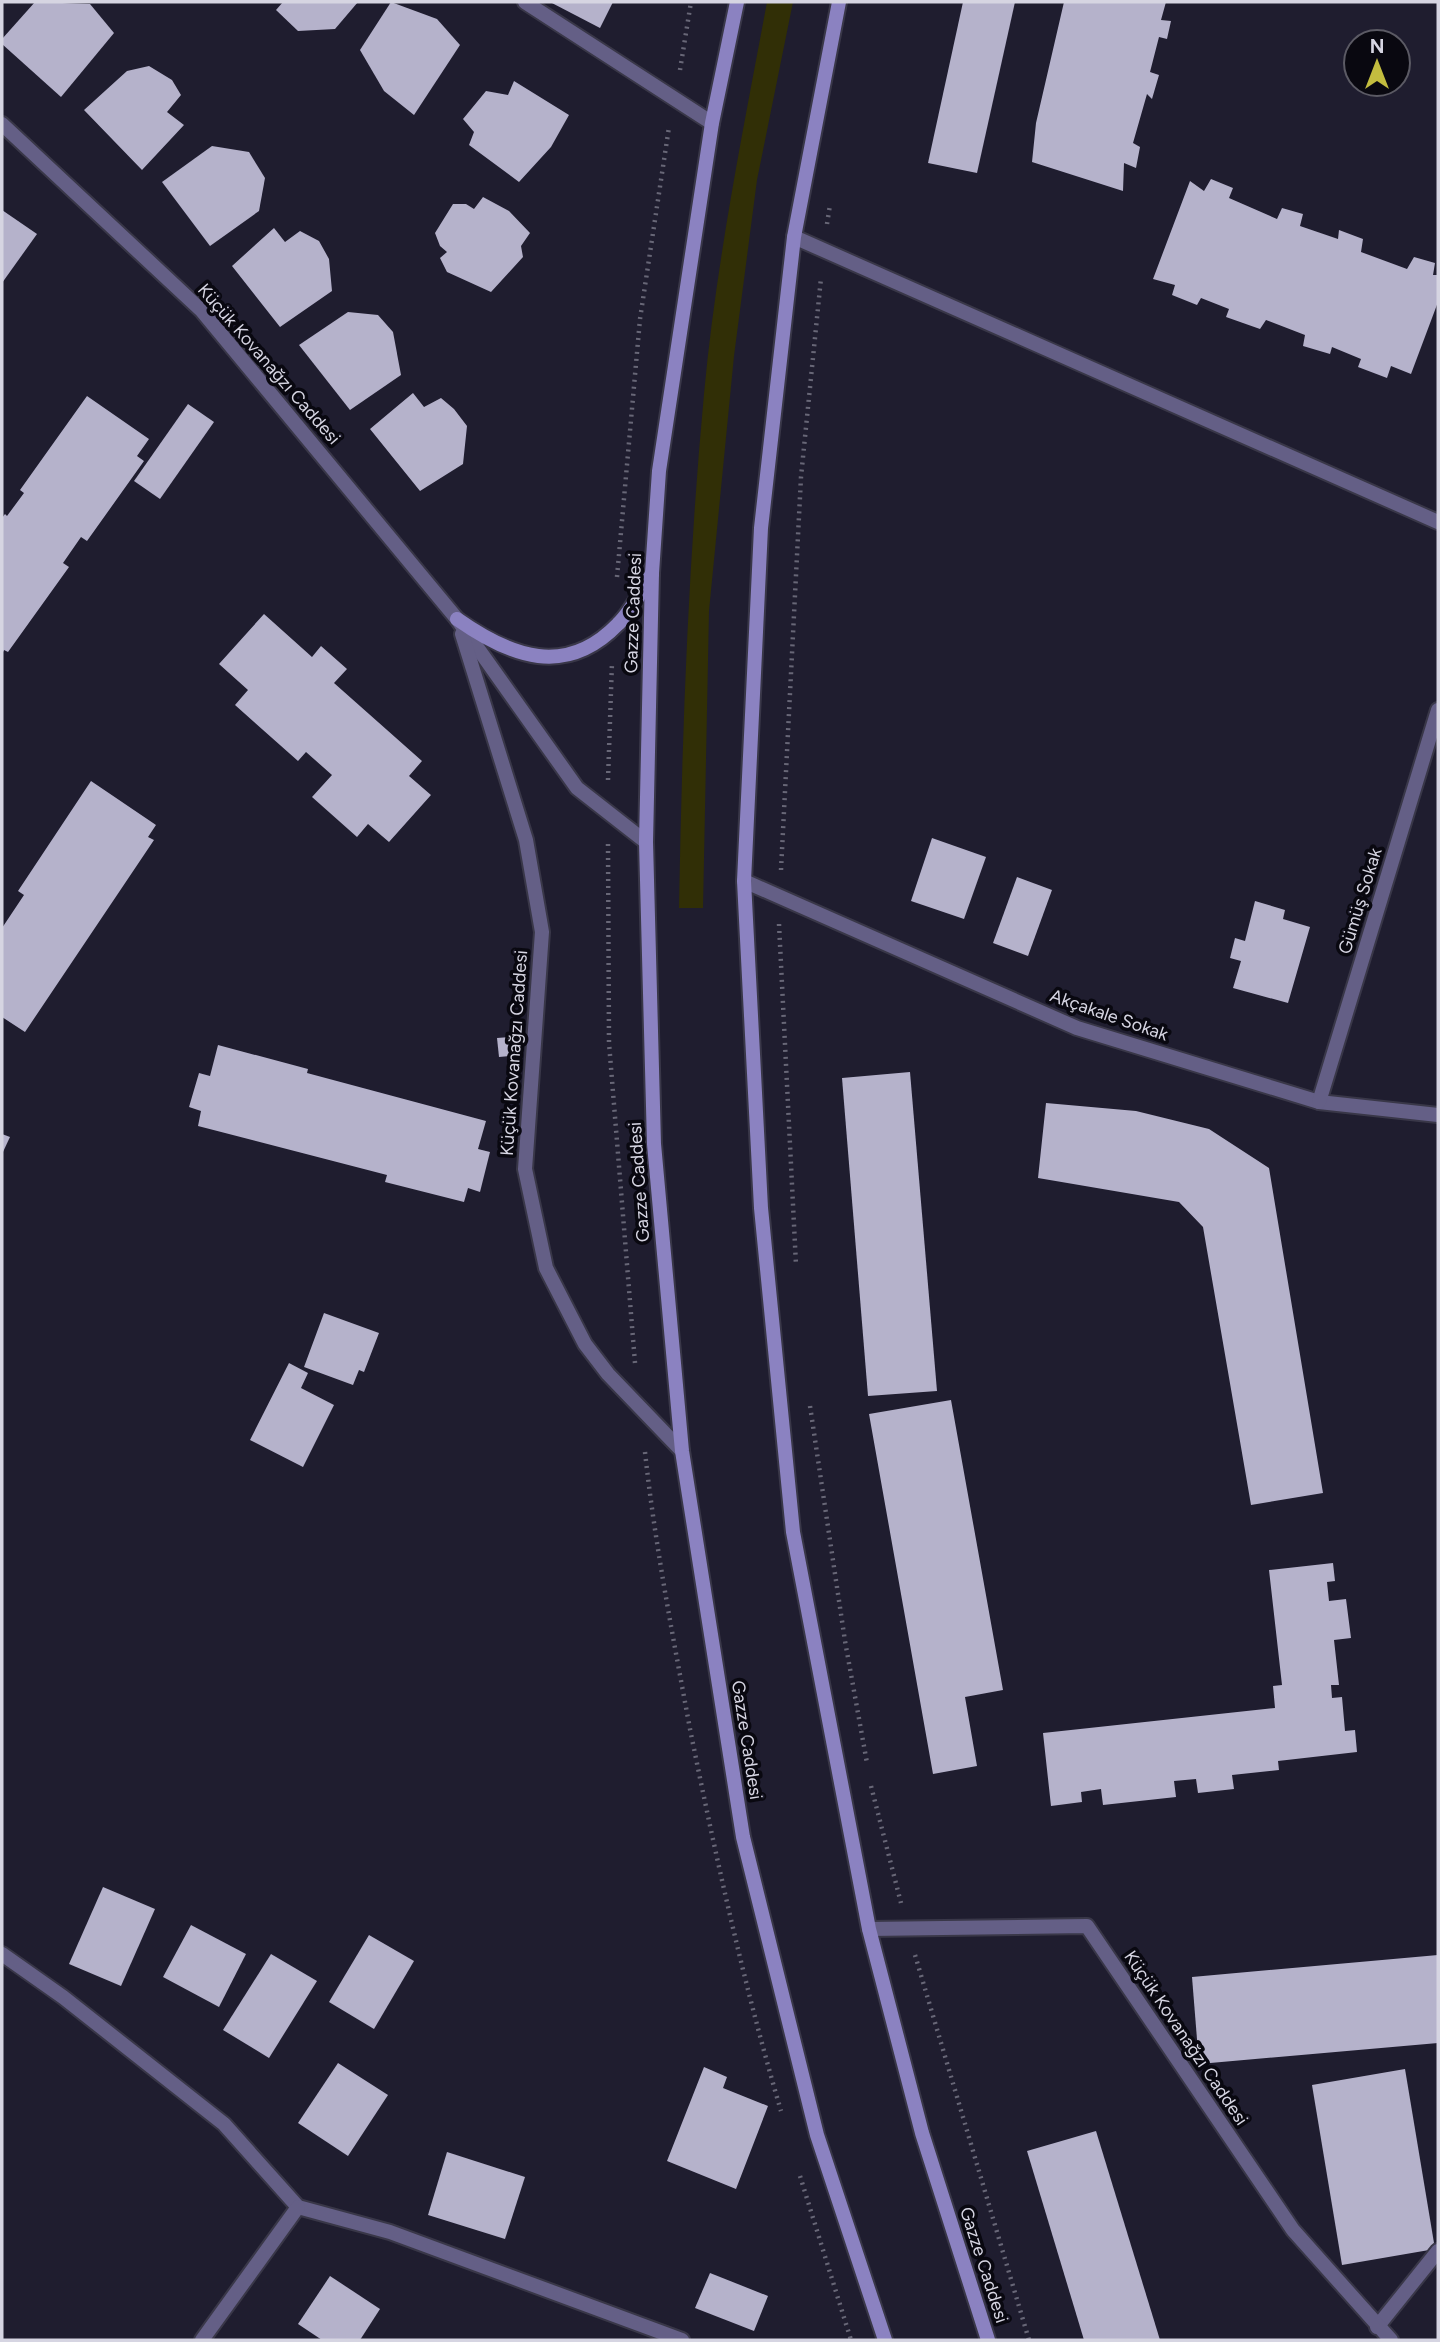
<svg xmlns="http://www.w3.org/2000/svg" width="1440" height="2342" viewBox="0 0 1440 2342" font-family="Figtree,sans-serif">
	<rect width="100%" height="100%" fill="#1f1d2f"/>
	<!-- green -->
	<path fill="#312f06" d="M767,2H793L757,180L734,356L709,611L703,908H679C682,736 688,565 704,394C716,263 743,131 767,2Z"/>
	<!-- building -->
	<g fill="#b5b2cb">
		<polygon points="35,2 90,4 114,33 61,97 2,44 2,39"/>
		<polygon points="283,2 358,2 335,29 298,31 276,10"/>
		<polygon points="391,2 437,19 460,45 414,115 384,91 360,50"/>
		<polygon points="550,2 613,2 600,28"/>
		<polygon points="963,2 1015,2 977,173 928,163"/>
		<polygon points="1064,2 1166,2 1161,20 1171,21 1167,39 1159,37 1150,72 1159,75 1152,99 1147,94 1133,143 1140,147 1136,168 1124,163 1123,191 1032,162 1036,123"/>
		<polygon points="149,66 172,80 181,95 167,112 184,125 142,170 84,110 127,71"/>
		<polygon points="514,81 569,115 551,147 519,182 469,145 474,132 463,119 486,91 508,95"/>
		<polygon points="212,146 249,152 265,178 259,211 210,246 162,182"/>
		<polygon points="1211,179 1233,188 1229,198 1277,219 1282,208 1303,214 1300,226 1338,239 1339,230 1363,239 1361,252 1407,269 1414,257 1435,263 1433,275 1438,275 1438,302 1411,374 1391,366 1387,378 1358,367 1361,359 1332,347 1330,354 1303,346 1305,335 1266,320 1260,329 1226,317 1229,309 1201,298 1197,305 1172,295 1175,285 1153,279 1190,181 1204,191"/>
		<polygon points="483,197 509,211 530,233 521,246 523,257 491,292 447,272 440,258 447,252 440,246 435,233 453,204 466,204 474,209"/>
		<polygon points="2,210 37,234 2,283"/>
		<polygon points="274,228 285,242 300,231 319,241 329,259 332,291 280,327 232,266"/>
		<polygon points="348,312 378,315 393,332 401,375 350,410 299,345"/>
		<polygon points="413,393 424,407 441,398 454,409 467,426 463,464 420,491 370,429"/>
		<polygon points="87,396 149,439 137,456 144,461 87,541 81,537 63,563 69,567 8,652 4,650 2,654 2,518 5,514 7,516 24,493 20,490"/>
		<polygon points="188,404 214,422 160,499 134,481"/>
		<polygon points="264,614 312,657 321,646 347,669 334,683 422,761 409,776 431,795 389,842 368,824 357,837 312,797 332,775 306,752 298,761 235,705 248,690 219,664"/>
		<polygon points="91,781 156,825 148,837 154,840 25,1032 2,1017 2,928 24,895 18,891"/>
		<polygon points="932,838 986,857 964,919 911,901"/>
		<polygon points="1017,877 1052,890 1028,956 993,943"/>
		<polygon points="1255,901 1285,910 1283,919 1310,927 1288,1003 1233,988 1241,961 1230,958 1235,938 1245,941"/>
		<polygon points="510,1037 511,1056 499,1057 497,1038"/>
		<polygon points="218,1045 308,1069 307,1073 486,1121 478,1149 490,1152 480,1192 468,1188 464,1202 385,1182 387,1175 198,1126 201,1111 189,1107 199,1073 210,1076"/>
		<polygon points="910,1072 937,1391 868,1396 842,1078"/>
		<polygon points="1046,1103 1136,1111 1209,1129 1269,1168 1323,1493 1251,1505 1203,1227 1179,1202 1038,1178"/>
		<polygon points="2,1134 10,1137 2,1154"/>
		<polygon points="324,1313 379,1333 364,1372 359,1370 353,1385 304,1367"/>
		<polygon points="289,1363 308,1373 301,1388 334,1405 303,1467 250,1440"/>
		<polygon points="951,1400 1003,1690 965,1697 977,1766 933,1774 869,1414"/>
		<polygon points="1333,1563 1335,1581 1327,1582 1329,1601 1346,1599 1351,1638 1334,1640 1339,1685 1331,1685 1332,1698 1342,1697 1345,1731 1355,1730 1357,1752 1278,1761 1279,1770 1232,1775 1234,1789 1198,1793 1196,1779 1174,1781 1176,1797 1103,1805 1101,1789 1081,1792 1082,1802 1051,1806 1043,1733 1275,1708 1273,1686 1282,1685 1269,1570"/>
		<polygon points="103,1887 155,1909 121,1986 69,1964"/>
		<polygon points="191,1925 246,1954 219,2007 163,1977"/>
		<polygon points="369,1935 414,1961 374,2029 329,2002"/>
		<polygon points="271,1954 317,1981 269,2058 223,2030"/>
		<polygon points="1438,1955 1438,2043 1199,2064 1192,1977"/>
		<polygon points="338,2063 388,2095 348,2156 298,2123"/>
		<polygon points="704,2067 727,2077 723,2088 768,2106 736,2189 667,2161"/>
		<polygon points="1405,2069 1435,2249 1342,2265 1312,2085"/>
		<polygon points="1096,2131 1160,2340 1084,2340 1027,2151"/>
		<polygon points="447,2152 525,2177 505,2239 428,2215"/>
		<polygon points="710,2273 768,2296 754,2331 695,2308"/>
		<polygon points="330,2276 380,2309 360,2340 322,2340 298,2324"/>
	</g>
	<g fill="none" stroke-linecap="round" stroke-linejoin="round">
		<defs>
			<g id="minor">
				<polyline points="525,2 712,123"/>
				<polyline points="794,237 1438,522"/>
				<polyline points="744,881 1077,1028 1319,1102 1438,1115"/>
				<polyline points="1319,1102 1438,710"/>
				<polyline points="2,1954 63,1997 224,2124 298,2207 390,2232 682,2340"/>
				<polyline points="1377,2327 1438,2251"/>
				<polyline points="202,2340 298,2207"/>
			</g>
			<g id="tertiary">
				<polyline points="2,124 202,311 457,619 577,788 646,842"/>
				<polyline points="462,634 526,840 542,932 525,1169 546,1268 585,1344 608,1374 682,1451"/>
				<polyline points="869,1929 1087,1926 1293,2230 1391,2340"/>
			</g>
			<g id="secondary">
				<polyline points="737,2 712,123 659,471 652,573 646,842 654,1144 682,1451 743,1837 817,2135 885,2340"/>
				<polyline points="839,2 794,237 761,528 744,881 761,1208 793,1532 869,1929 922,2133 988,2340"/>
				<path d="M457,619C511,657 566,678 618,624C632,611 641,590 652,574"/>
			</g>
		</defs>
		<!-- minor casing -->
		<use href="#minor" stroke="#393748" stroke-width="18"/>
		<!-- tertiary casing -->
		<use href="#tertiary" stroke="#393748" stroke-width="18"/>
		<!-- secondary casing -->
		<use href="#secondary" stroke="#393748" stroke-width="18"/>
		<!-- path -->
		<g stroke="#686777" stroke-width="4.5" stroke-dasharray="2 5" stroke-linecap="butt">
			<polyline points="680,70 691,2"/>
			<polyline points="827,224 830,205"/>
			<polyline points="617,577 640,319 669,127"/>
			<polyline points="608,780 612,662"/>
			<polyline points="608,844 609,1043 635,1363"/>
			<polyline points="781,870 801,477 821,278"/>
			<polyline points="779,924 796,1265"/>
			<polyline points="810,1406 845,1641 867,1763"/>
			<path d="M645,1452C655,1545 673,1637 690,1729C716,1858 744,1985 781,2111"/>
			<polyline points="871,1786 901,1903"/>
			<polyline points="915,1955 1029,2340"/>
			<polyline points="800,2176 851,2340"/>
		</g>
		<!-- minor -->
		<use href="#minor" stroke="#645f86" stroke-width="14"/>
		<!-- tertiary -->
		<use href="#tertiary" stroke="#645f86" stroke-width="14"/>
		<!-- secondary -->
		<use href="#secondary" stroke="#8b82c1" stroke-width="14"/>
	</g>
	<g text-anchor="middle" stroke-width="7" stroke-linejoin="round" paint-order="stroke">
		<!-- street labels -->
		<g font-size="18" fill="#d6d5e2" stroke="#090810">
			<text transform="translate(269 364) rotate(49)" y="6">Küçük Kovanağzı Caddesi</text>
			<text transform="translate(633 613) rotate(-88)" y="6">Gazze Caddesi</text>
			<text transform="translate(1360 901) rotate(-73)" y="6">Gümüş Sokak</text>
			<text transform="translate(1109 1015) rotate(19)" y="6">Akçakale Sokak</text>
			<text transform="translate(514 1053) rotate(-86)" y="6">Küçük Kovanağzı Caddesi</text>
			<text transform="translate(639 1182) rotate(-94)" y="6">Gazze Caddesi</text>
			<text transform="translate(747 1740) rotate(81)" y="6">Gazze Caddesi</text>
			<text transform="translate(1186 2038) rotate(56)" y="6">Küçük Kovanağzı Caddesi</text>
			<text transform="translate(984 2265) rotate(72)" y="6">Gazze Caddesi</text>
		</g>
	</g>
	<!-- border -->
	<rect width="1440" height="2342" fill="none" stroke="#d6d5e2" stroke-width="7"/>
	<!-- north arrow -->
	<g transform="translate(1377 63)"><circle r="33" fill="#090810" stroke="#5b5a64" stroke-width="2"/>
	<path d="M0-5L12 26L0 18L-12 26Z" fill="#c3bd3f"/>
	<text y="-10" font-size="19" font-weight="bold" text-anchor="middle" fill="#d6d5e2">N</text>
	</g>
</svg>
